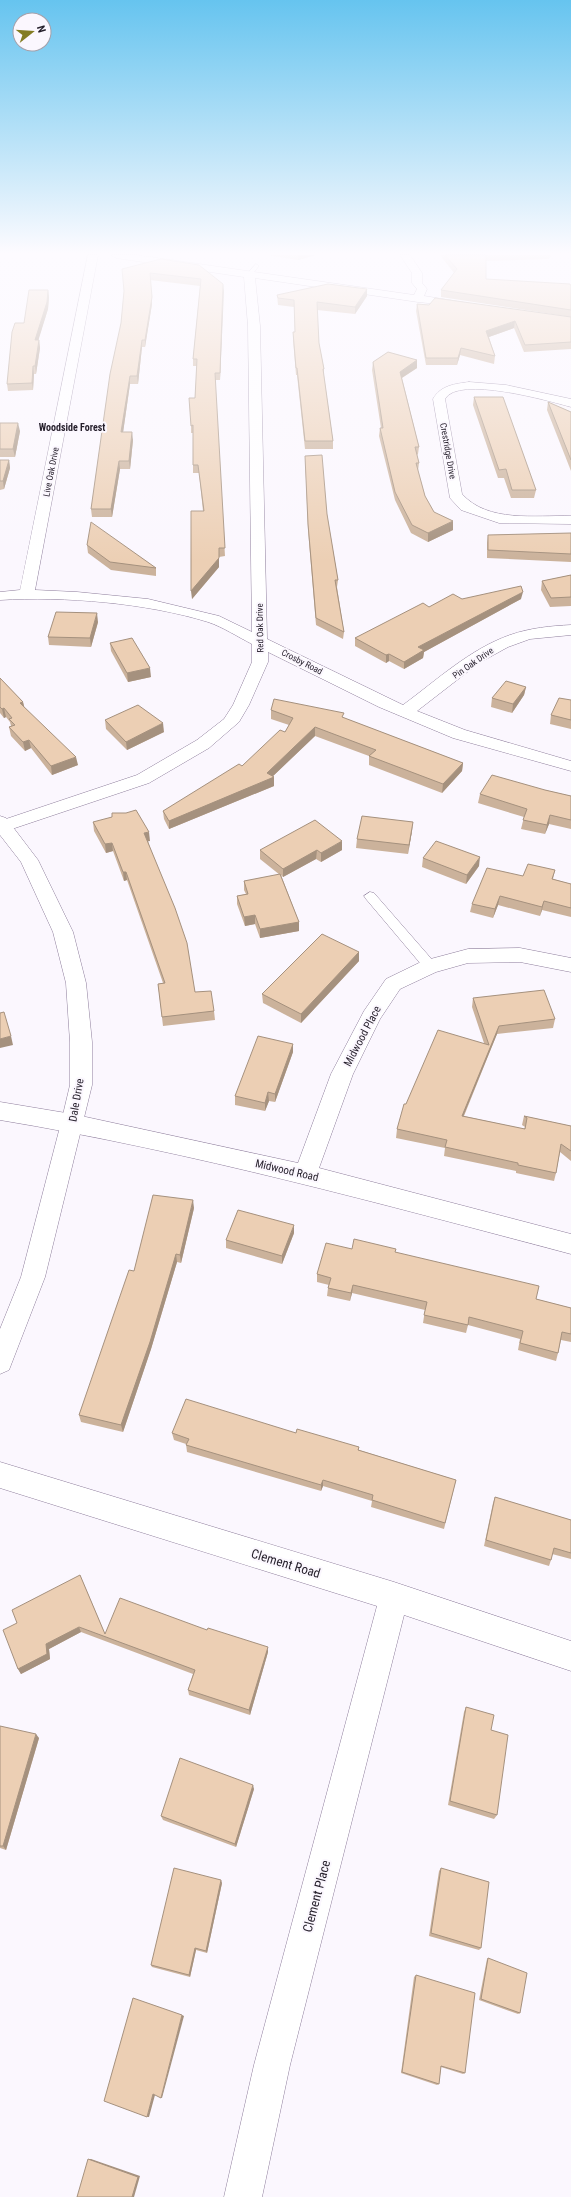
<svg xmlns="http://www.w3.org/2000/svg" width="571" height="2197" viewBox="0 0 571 2197" font-family="'Roboto Condensed',sans-serif">
	<rect width="100%" height="100%" fill="#fbf7fe"/>
	<g fill="none" stroke-linecap="round" stroke-linejoin="round">
		<defs>
			<g id="lane">
				<polygon points="256,264 259,266 258,267 251,276 247,276 247,274"/>
				<polygon points="370,892 374,893 435,963 436,966 435,969 425,969 366,899 364,896"/>
			</g>
			<g id="street">
				<path d="M88,255H98L35,590L77,592L148,599L219,616L252,632L248,326L244,277L116,258L111,255H136L414,295L417,289L412,283V273L400,255H410L422,273V283L427,289L424,296L467,303L468,305L467,307L418,302L255,278L260,326L267,639L403,705C437,680 470,649 510,635C530,628 551,626 571,625V635L530,639L508,647L479,663L417,711L465,730L571,761V771L453,738L379,707L268,652V662L249,705L239,722L209,748L149,783L9,830L0,831V821L137,775L197,740L224,719L233,705L252,662V644C238,637 223,627 208,622C147,603 64,596 0,600V592L20,590Z"/>
				<path d="M469,382L506,385L571,399V407C549,401 458,375 445,399L462,494C488,523 535,515 571,516V524L499,523L461,510L450,498L433,399C441,385 455,384 469,382Z"/>
				<path d="M520,948L571,958V972L520,962L468,963L436,972L400,989L380,1019L353,1074L319,1168L571,1234V1254C382,1204 193,1152 0,1120V1102L72,1114L298,1163L331,1074L364,1011L386,979L423,961L468,949Z"/>
				<polygon points="0,1462 394,1582 571,1641 571,1671 404,1615 290,2065 262,2197 224,2197 254,2065 377,1606 0,1488"/>
			</g>
			<polygon id="secondary" points="0,816 6,818 38,860 73,932 86,983 92,1042 92,1085 45,1277 9,1370 0,1374 0,1329 21,1277 61,1123 70,1085 70,1042 66,983 53,932 21,862 0,835"/>
		</defs>
		<!-- lane casing -->
		<use href="#lane" stroke="#8e7e9c" stroke-width="1"/>
		<!-- street casing -->
		<use href="#street" stroke="#8e7e9c" stroke-width="1"/>
		<!-- secondary casing -->
		<use href="#secondary" stroke="#8e7e9c" stroke-width="1"/>
		<!-- lane -->
		<use href="#lane" fill="#fff" fill-rule="evenodd"/>
		<!-- street -->
		<use href="#street" fill="#fff" fill-rule="evenodd"/>
		<!-- secondary -->
		<use href="#secondary" fill="#fff" fill-rule="evenodd"/>
	</g>
	<!-- wall -->
	<g fill="#cbb29b">
		<polygon points="267,255 316,255 298,260"/>
		<polygon points="440,255 551,255 549,259 486,261 486,279 571,286 571,317 441,297 441,290 454,273"/>
		<polygon points="161,259 223,284 220,380 215,380 225,556 219,557 219,567 192,599 203,511 199,473 193,473 193,433 191,433 191,426 195,398 197,366 193,366 193,359 200,286 150,280 152,304 145,347 142,347 138,384 130,384 123,432 133,440 130,469 120,469 112,517 92,517 91,509 121,323 124,291"/>
		<polygon points="48,290 49,297 48,309 38,340 39,340 40,348 36,374 34,374 33,390 8,391 7,384 24,323"/>
		<polygon points="277,295 367,296 355,314 317,310 319,343 324,369 324,376 333,441 333,449 305,449 297,375 296,375 293,339 293,332 295,332 294,307 278,305"/>
		<polygon points="417,304 571,317 571,349 524,352 514,328 489,337 495,356 494,364 460,355 457,365 426,365 416,311"/>
		<polygon points="417,360 417,368 402,378 419,447 418,454 417,455 419,463 418,471 425,496 434,512 453,530 428,542 411,533 395,500 379,436 380,428 381,428 372,370 373,362"/>
		<polygon points="474,397 536,490 534,498 511,498 504,478 498,478 473,405"/>
		<polygon points="548,402 571,412 571,471 547,410"/>
		<polygon points="0,423 20,431 15,457 0,457"/>
		<polygon points="305,456 327,514 338,580 337,587 344,632 343,639 316,625 308,530"/>
		<polygon points="0,460 9,460 10,468 4,489 0,490"/>
		<polygon points="571,533 571,562 487,558 487,543 488,535"/>
		<polygon points="87,545 156,568 156,576 111,570 88,553"/>
		<polygon points="571,575 571,606 550,607 541,590 542,581"/>
		<polygon points="462,599 521,599 424,652 423,658 404,669 389,661 386,663 355,646 355,638 429,607"/>
		<polygon points="98,622 91,647 49,645 48,637"/>
		<polygon points="110,643 151,677 128,682 111,651"/>
		<polygon points="0,678 23,702 24,707 78,765 52,775 31,748 25,751 11,736 9,727 11,726 10,722 6,717 4,718 0,713"/>
		<polygon points="526,687 524,695 512,713 491,707 492,698"/>
		<polygon points="571,700 571,729 550,724 551,715"/>
		<polygon points="271,710 344,718 463,763 462,771 442,793 369,765 369,756 315,736 273,776 274,777 274,786 169,829 164,819 163,811 242,766 285,732 289,725 271,719"/>
		<polygon points="105,720 164,732 127,750 106,729"/>
		<polygon points="545,790 571,796 571,829 549,824 545,834 521,829 524,817 478,803 480,794"/>
		<polygon points="93,822 150,841 148,841 195,992 214,1011 215,1020 163,1026 158,984 163,983 127,880 124,881 113,851 106,853 94,831"/>
		<polygon points="412,831 408,854 356,848 357,839"/>
		<polygon points="260,850 342,850 321,862 316,859 283,877 281,875 299,922 299,931 260,938 255,924 245,926 237,904 237,896 246,894 244,890 244,881 280,875 260,859"/>
		<polygon points="423,858 479,866 466,884 422,867"/>
		<polygon points="555,870 553,879 571,884 571,917 542,910 540,916 498,905 493,918 470,912 472,904 523,876"/>
		<polygon points="359,952 359,961 301,1023 263,1003 262,994"/>
		<polygon points="473,998 555,1019 553,1028 497,1034 464,1116 524,1129 525,1127 522,1125 524,1116 571,1126 571,1161 560,1152 556,1173 554,1181 516,1173 516,1171 444,1156 445,1148 396,1138 397,1129 406,1104 484,1043 472,1007"/>
		<polygon points="293,1044 293,1052 275,1102 269,1101 265,1111 235,1105 235,1096"/>
		<polygon points="194,1208 181,1263 177,1262 151,1349 123,1432 81,1422 79,1415 134,1271"/>
		<polygon points="294,1233 282,1264 226,1248 226,1240"/>
		<polygon points="352,1249 395,1252 536,1299 571,1308 571,1342 561,1340 558,1353 556,1361 518,1350 520,1339 468,1325 466,1333 423,1323 425,1310 352,1293 350,1301 327,1296 328,1288 329,1285 317,1282 317,1274"/>
		<polygon points="172,1433 296,1433 359,1447 359,1450 456,1480 444,1529 371,1507 372,1501 323,1486 321,1491 187,1452 186,1444 174,1440"/>
		<polygon points="495,1497 571,1520 571,1559 552,1554 551,1560 549,1566 484,1546 493,1503"/>
		<polygon points="80,1575 105,1634 268,1652 250,1715 189,1695 188,1690 193,1674 81,1632 49,1649 50,1659 21,1674 18,1669 17,1623"/>
		<polygon points="466,1707 491,1730 497,1815 494,1819 448,1805 464,1712"/>
		<polygon points="0,1726 39,1738 6,1850 0,1848"/>
		<polygon points="254,1789 236,1847 163,1820 161,1816"/>
		<polygon points="441,1868 481,1948 479,1950 429,1936 439,1871"/>
		<polygon points="222,1883 207,1953 196,1950 190,1977 152,1967 151,1965"/>
		<polygon points="488,1958 520,2013 518,2014 479,2000 487,1959"/>
		<polygon points="416,1975 465,2073 463,2074 441,2067 439,2084 437,2085 401,2073 414,1977"/>
	</g>
	<!-- shaded-wall -->
	<g fill="#a5917e">
		<polygon points="298,255 316,255 298,260"/>
		<polygon points="223,284 224,291 220,380 220,373"/>
		<polygon points="367,289 367,296 355,314 355,307"/>
		<polygon points="48,290 49,297 48,309 36,348 35,340"/>
		<polygon points="152,297 152,304 145,347 145,340"/>
		<polygon points="515,321 514,328 486,338 486,331"/>
		<polygon points="39,340 40,348 36,374 35,366"/>
		<polygon points="142,340 142,347 138,384 137,376"/>
		<polygon points="461,348 460,355 457,365 458,358"/>
		<polygon points="417,360 417,368 400,379 400,372"/>
		<polygon points="33,366 34,374 33,390 32,383"/>
		<polygon points="130,376 130,384 122,440 121,432"/>
		<polygon points="18,423 20,431 15,457 13,449"/>
		<polygon points="132,432 133,440 130,469 129,461"/>
		<polygon points="9,460 10,468 4,489 3,481"/>
		<polygon points="119,461 120,469 112,517 111,509"/>
		<polygon points="453,521 453,530 428,542 428,533"/>
		<polygon points="219,548 219,567 192,599 191,591"/>
		<polygon points="523,592 521,599 424,652 423,658 404,669 404,662 418,647"/>
		<polygon points="97,613 98,622 91,647 90,638"/>
		<polygon points="389,654 389,661 386,663 386,655"/>
		<polygon points="150,668 151,677 128,682 127,673"/>
		<polygon points="526,687 524,695 512,713 513,704"/>
		<polygon points="23,702 25,710 20,703"/>
		<polygon points="4,708 6,717 4,718 2,709"/>
		<polygon points="163,723 164,732 127,750 126,742"/>
		<polygon points="315,727 315,736 271,778 274,777 274,786 169,829 169,821 267,773"/>
		<polygon points="29,740 31,748 25,751 23,742"/>
		<polygon points="76,757 78,765 52,775 51,766"/>
		<polygon points="463,763 462,771 442,793 443,784"/>
		<polygon points="550,815 549,824 545,834 547,825"/>
		<polygon points="413,822 412,831 408,854 409,845"/>
		<polygon points="149,832 150,841 145,842 144,833"/>
		<polygon points="342,841 342,850 321,862 321,853"/>
		<polygon points="112,843 113,851 106,853 105,844"/>
		<polygon points="317,850 316,859 283,877 283,869"/>
		<polygon points="480,857 479,866 466,884 467,875"/>
		<polygon points="123,872 126,872 127,880 124,881"/>
		<polygon points="500,896 498,905 493,918 495,909"/>
		<polygon points="544,901 542,910 540,916 542,907"/>
		<polygon points="255,915 255,924 245,926 244,917"/>
		<polygon points="299,922 299,931 260,938 260,929"/>
		<polygon points="359,952 359,961 301,1023 301,1014"/>
		<polygon points="499,1026 497,1034 460,1124 462,1116"/>
		<polygon points="11,1036 13,1045 0,1048 0,1039"/>
		<polygon points="293,1044 293,1052 275,1102 275,1094"/>
		<polygon points="268,1092 269,1101 265,1111 265,1103"/>
		<polygon points="193,1200 194,1208 181,1263 180,1255"/>
		<polygon points="294,1225 294,1233 282,1264 282,1256"/>
		<polygon points="176,1254 177,1262 151,1349 123,1432 121,1425"/>
		<polygon points="353,1285 352,1293 350,1301 351,1293"/>
		<polygon points="323,1480 323,1486 321,1491 321,1485"/>
		<polygon points="79,1627 81,1632 49,1649 50,1659 21,1674 18,1669 46,1644"/>
		<polygon points="268,1647 268,1652 250,1715 249,1710"/>
		<polygon points="36,1734 39,1738 6,1850 3,1846"/>
		<polygon points="253,1785 254,1789 236,1847 235,1844"/>
		<polygon points="221,1880 222,1883 207,1953 206,1951"/>
		<polygon points="195,1948 196,1950 190,1977 189,1975"/>
		<polygon points="182,2015 184,2016 162,2098 161,2098"/>
		<polygon points="153,2094 155,2095 149,2117 147,2117"/>
		<polygon points="88,2159 91,2159 140,2176 134,2197 132,2197"/>
	</g>
	<!-- building -->
	<g fill="#eccfb4" stroke="#a5917e">
		<polygon points="445,255 486,255 486,279 570,284 571,286 571,310 441,290 457,269"/>
		<polygon points="161,259 199,265 223,284 220,373 215,373 225,548 219,548 219,558 191,591 191,511 204,511 198,465 193,465 193,425 191,426 189,398 195,398 197,359 193,359 201,279 150,273 152,297 145,340 142,340 137,376 130,376 121,432 132,432 129,461 119,461 111,509 91,509 110,374 121,323 124,291 122,269"/>
		<polygon points="328,284 367,289 355,307 317,302 319,343 324,369 323,369 333,441 305,441 297,368 296,368 293,332 295,332 294,300 278,298 277,295"/>
		<polygon points="29,290 48,290 47,302 35,340 39,340 35,366 33,366 32,383 7,384 12,332 15,323 24,323"/>
		<polygon points="435,298 571,317 571,342 525,345 515,321 486,331 495,356 461,348 458,358 426,358 417,304 429,305"/>
		<polygon points="388,352 417,360 400,372 419,447 415,447 419,463 416,463 425,496 434,512 453,521 428,533 412,525 395,492 380,428 383,428 373,362"/>
		<polygon points="474,397 503,397 536,490 512,490 506,469 499,470"/>
		<polygon points="548,402 571,412 571,460"/>
		<polygon points="0,423 18,423 13,449 0,449"/>
		<polygon points="322,455 327,514 338,580 335,580 344,632 316,618 308,524 305,456"/>
		<polygon points="0,460 9,460 3,481 0,481"/>
		<polygon points="91,522 156,568 110,562 87,545"/>
		<polygon points="571,533 571,554 488,550 488,535"/>
		<polygon points="571,575 571,597 551,598 542,581"/>
		<polygon points="521,586 523,592 418,647 424,650 404,662 389,654 386,655 355,638 423,603 429,607 453,594 462,599"/>
		<polygon points="56,612 97,613 90,638 48,637"/>
		<polygon points="132,638 150,668 127,673 110,643"/>
		<polygon points="0,678 23,702 20,703 76,757 51,766 29,740 23,742 9,727 15,725 9,719 12,718 4,708 2,709 0,707"/>
		<polygon points="506,681 526,687 513,704 492,698"/>
		<polygon points="559,698 571,700 571,720 551,715"/>
		<polygon points="274,699 344,713 342,717 463,763 443,784 369,756 376,750 315,727 267,773 274,777 169,821 163,811 239,764 242,766 280,730 285,732 293,718 271,710"/>
		<polygon points="138,705 163,723 126,742 105,720"/>
		<polygon points="492,775 545,790 571,796 571,820 550,815 547,825 523,820 527,809 480,794"/>
		<polygon points="136,810 149,832 144,833 175,908 187,943 195,992 211,991 214,1011 162,1017 158,984 165,983 126,872 123,872 112,843 105,844 93,822 112,817 112,813 126,813"/>
		<polygon points="362,816 413,822 409,845 357,839"/>
		<polygon points="315,820 342,841 321,853 317,850 283,869 260,850"/>
		<polygon points="436,841 480,857 467,875 423,858"/>
		<polygon points="528,864 555,870 552,879 571,884 571,908 544,901 542,907 500,896 495,909 472,904 487,868 523,876"/>
		<polygon points="280,874 299,922 260,929 255,915 244,917 237,896 248,894 244,881"/>
		<polygon points="322,934 359,952 301,1014 262,994"/>
		<polygon points="544,990 555,1019 499,1026 462,1116 525,1129 527,1118 524,1116 571,1126 571,1151 561,1144 556,1173 518,1165 518,1163 445,1147 447,1140 397,1129 404,1104 406,1104 438,1030 489,1045 473,998"/>
		<polygon points="4,1012 11,1036 0,1039 0,1013"/>
		<polygon points="258,1036 293,1044 275,1094 268,1092 265,1103 235,1096"/>
		<polygon points="153,1195 193,1200 180,1255 176,1254 150,1342 121,1425 79,1415 129,1270 134,1271"/>
		<polygon points="238,1210 294,1225 282,1256 226,1240"/>
		<polygon points="354,1239 396,1249 395,1252 539,1286 536,1299 571,1308 571,1334 562,1332 558,1353 520,1343 523,1331 469,1317 468,1325 424,1315 427,1302 353,1285 351,1293 328,1288 331,1278 317,1274 326,1243 352,1249"/>
		<polygon points="186,1399 296,1433 297,1429 359,1447 358,1450 456,1480 445,1523 372,1500 373,1495 323,1480 321,1485 186,1445 189,1439 172,1433"/>
		<polygon points="495,1497 571,1520 571,1553 554,1548 551,1560 486,1540"/>
		<polygon points="80,1575 105,1634 120,1598 207,1630 208,1628 268,1647 249,1710 188,1690 195,1670 79,1627 46,1644 47,1654 18,1669 3,1630 17,1623 12,1610"/>
		<polygon points="466,1707 494,1715 491,1730 508,1735 497,1815 450,1801"/>
		<polygon points="0,1726 36,1734 3,1846 0,1846"/>
		<polygon points="180,1758 253,1785 235,1844 161,1816"/>
		<polygon points="174,1868 221,1880 206,1951 195,1948 189,1975 151,1965"/>
		<polygon points="441,1868 489,1882 481,1948 431,1933"/>
		<polygon points="488,1958 527,1973 520,2013 481,1999"/>
		<polygon points="416,1975 475,1993 465,2073 441,2066 439,2084 402,2072"/>
		<polygon points="133,1998 182,2015 161,2098 153,2094 147,2117 104,2101"/>
		<polygon points="88,2159 138,2177 132,2197 77,2197"/>
	</g>
	<!-- sky -->
	<linearGradient id="sky" x2="0" y2="1"><stop stop-color="#66c4ef"/><stop offset="0.45" stop-color="#fdfbff"/><stop offset="1" stop-color="#fdfbff" stop-opacity="0"/></linearGradient>
	<rect width="571" height="562" fill="url(#sky)"/>
	<g text-anchor="middle" stroke-width="4" stroke-linejoin="round" paint-order="stroke">
		<!-- far-street labels -->
		<g font-size="9" fill="#241e2a" stroke="#fbf7fe">
			<text transform="translate(448 451) rotate(80)" y="3">Crestridge Drive</text>
			<text transform="translate(51 472) rotate(-79)" y="3">Live Oak Drive</text>
			<text transform="translate(260 628) rotate(-91)" y="3">Red Oak Drive</text>
			<text transform="translate(302 662) rotate(27)" y="3">Crosby Road</text>
			<text transform="translate(473 663) rotate(-35)" y="3">Pin Oak Drive</text>
		</g>
		<!-- far-neighbourhood labels -->
		<g font-size="10" font-weight="bold" fill="#241e2a" stroke="#fbf7fe">
			<text x="72" y="431">Woodside Forest</text>
		</g>
		<!-- street labels -->
		<g font-size="11" fill="#241e2a" stroke="#fbf7fe">
			<text transform="translate(362 1036) rotate(-62)" y="4">Midwood Place</text>
			<text transform="translate(76 1100) rotate(-80)" y="4">Dale Drive</text>
			<text transform="translate(287 1170) rotate(13)" y="4">Midwood Road</text>
		</g>
		<!-- near-street labels -->
		<g font-size="13" fill="#241e2a" stroke="#fbf7fe">
			<text transform="translate(286 1563) rotate(17)" y="5">Clement Road</text>
			<text transform="translate(316 1896) rotate(-75)" y="5">Clement Place</text>
		</g>
	</g>
	<!-- north arrow -->
	<g transform="translate(32 32) rotate(73)"><circle r="19" fill="#fbf7fe" stroke="#a5a0a9"/>
	<path d="M0-3L7 15L0 10L-7 15Z" fill="#837c22"/>
	<text y="-6" font-size="11" font-weight="bold" text-anchor="middle" fill="#241e2a">N</text>
	</g>
</svg>
